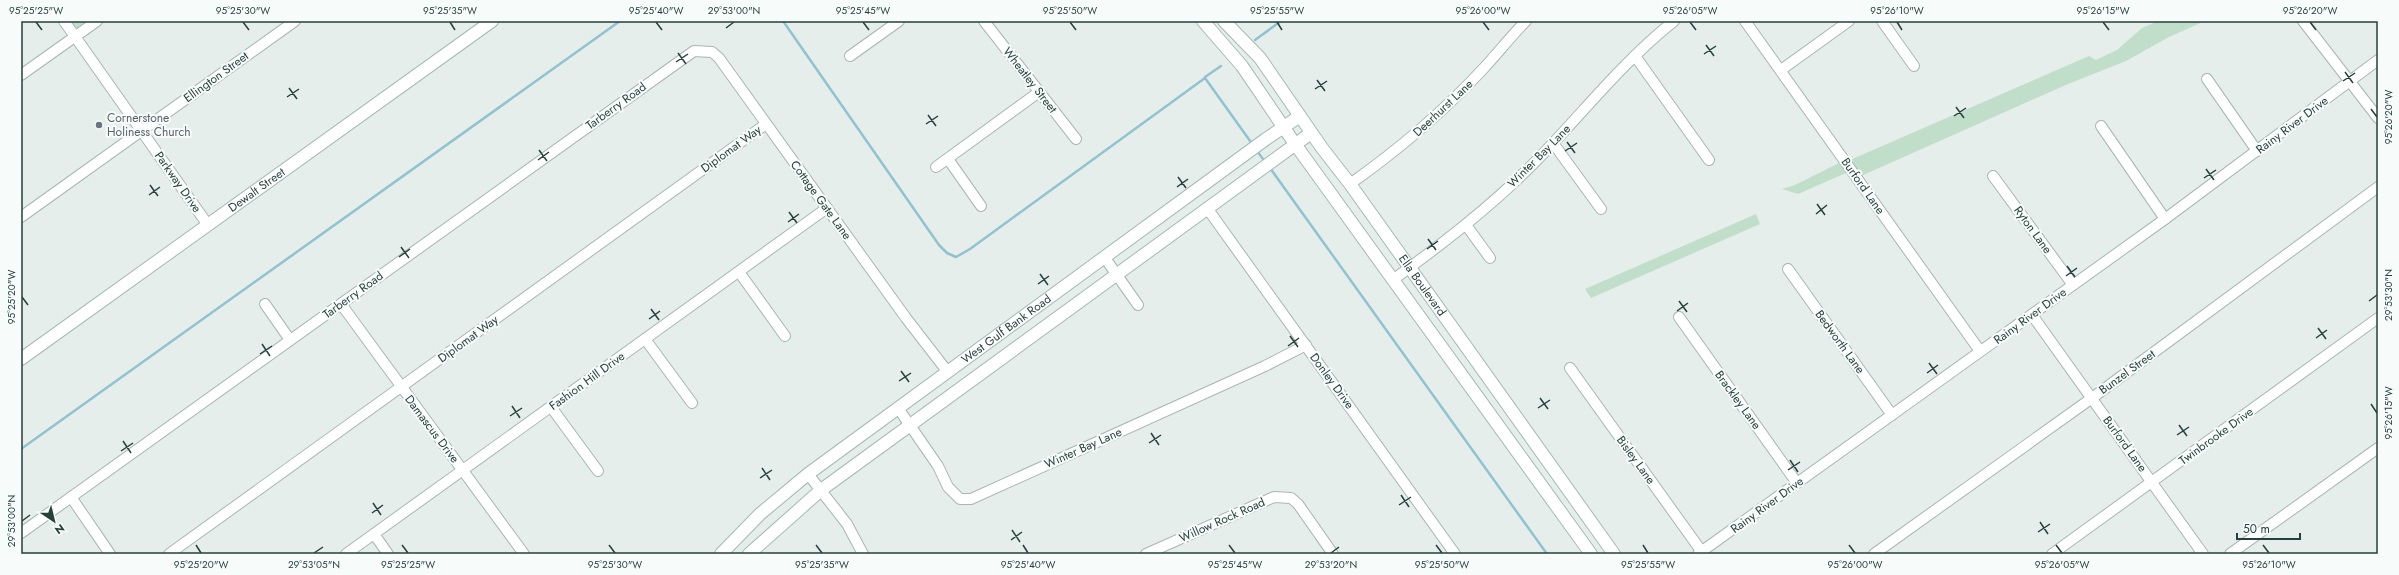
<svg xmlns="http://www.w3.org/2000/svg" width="2399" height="575" viewBox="0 0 2399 575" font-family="Jost,sans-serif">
	<rect width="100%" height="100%" fill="#e6eeeb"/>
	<!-- green -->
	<g fill="#c1decb">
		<polygon points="70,21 86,21 76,29"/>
		<polygon points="2158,21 2205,21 2169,37 2126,61 2068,84 1861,176 1850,160 2089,56 2096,60 2117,50 2142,28"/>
		<polygon points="1839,163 1846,173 1798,194 1782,189 1795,185"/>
		<polygon points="1756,214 1760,224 1591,298 1585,289"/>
	</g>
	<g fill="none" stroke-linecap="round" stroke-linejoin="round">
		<!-- stream -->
		<g stroke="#92c2d0" stroke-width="2.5">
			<polyline points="783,21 939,245 947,253 956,257 970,249 1205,78 1253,145"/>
			<polyline points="1255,40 1281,21"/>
			<polyline points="1205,77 1221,66"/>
			<polyline points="1257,151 1266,163"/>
			<polyline points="1270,168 1547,554"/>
			<polyline points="21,449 620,21"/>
		</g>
		<defs>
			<g id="street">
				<polyline points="64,21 208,225"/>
				<polyline points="984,21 1076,139"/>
				<polyline points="1745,21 1980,351"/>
				<polyline points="1882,21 1914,66"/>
				<polyline points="2303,21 2378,118"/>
				<polyline points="850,56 899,21"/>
				<polyline points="1635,56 1709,160"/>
				<polyline points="1781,70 1849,21"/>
				<polyline points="21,75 97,21"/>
				<polyline points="2207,79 2257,151"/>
				<polyline points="2101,126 2165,219"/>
				<polyline points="1553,143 1601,209"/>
				<polyline points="948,159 981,206"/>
				<polyline points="936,167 1039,92"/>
				<polyline points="1993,176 2073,285"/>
				<path d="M1350,184C1398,150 1443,112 1483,69C1498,53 1511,36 1526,21"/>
				<polyline points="1207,208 1455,554"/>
				<polyline points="21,217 295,21"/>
				<polyline points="1466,225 1490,258"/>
				<polyline points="1105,258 1138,305"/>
				<polyline points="1788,269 1892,415"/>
				<polyline points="739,272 785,336"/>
				<path d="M1394,279C1442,244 1489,208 1531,166C1579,118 1621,63 1674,21"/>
				<polyline points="265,304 290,340"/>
				<polyline points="341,304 524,554"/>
				<polyline points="2032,315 2203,554"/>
				<polyline points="1679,317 1797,483"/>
				<polyline points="645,339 692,403"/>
				<polyline points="1570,368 1702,552"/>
				<polyline points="551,407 598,471"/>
				<polyline points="898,408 938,466 948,487 960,499 971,499 1265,366 1306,345"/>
				<polyline points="808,474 847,524 863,554"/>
				<polyline points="71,497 110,554"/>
				<polyline points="21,533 694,51 712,52 719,58 906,318 947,371"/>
				<polyline points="374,534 388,554"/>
				<polyline points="169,554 766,124"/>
				<polyline points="346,554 827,208"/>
				<polyline points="1146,554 1274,497 1291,498 1298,504 1333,554"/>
				<polyline points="1698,554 2165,219 2378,60"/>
				<polyline points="1874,554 2092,398 2378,187"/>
				<polyline points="2052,554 2378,318"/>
				<polyline points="2230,554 2378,448"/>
			</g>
			<g id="secondary">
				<polyline points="1203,21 1242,66 1295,144 1591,554"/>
				<path id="s1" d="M1224,21L1260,58L1322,148L1350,184L1614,554"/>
				<path id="s2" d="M21,359L492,21"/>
				<path id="s3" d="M721,554L760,514L808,474L1266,139L1300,116"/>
				<polyline points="749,554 821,490 1311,133"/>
			</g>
		</defs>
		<!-- street casing -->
		<use href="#street" stroke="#a9b6b3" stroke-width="12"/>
		<!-- secondary casing -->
		<use href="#secondary" stroke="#a5bab4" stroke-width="14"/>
		<!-- street -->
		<use href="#street" stroke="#fff" stroke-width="10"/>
		<!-- secondary -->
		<use href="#secondary" stroke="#fff" stroke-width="12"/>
	</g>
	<!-- ticks -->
	<path fill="none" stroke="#26403b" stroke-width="1.5" d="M36,22L42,30M243,22L249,30M450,22L455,30M656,22L662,30M863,22L869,30M1070,22L1076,30M1277,22L1282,30M1483,22L1489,30M1690,22L1696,30M1897,22L1902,30M2103,22L2109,30M2310,22L2316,30M726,28L734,22M1706,45L1714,56M678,53L686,64M1704,54L1716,46M676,62L688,54M2345,72L2353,83M1317,80L1325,91M2343,81L2355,73M289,88L297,99M1315,89L1327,81M287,97L299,89M1956,107L1964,118M2371,109L2377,117M928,115L936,126M1954,116L1966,108M926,124L938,116M1567,142L1575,153M539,150L547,161M1565,151L1577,143M538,160L549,152M2206,169L2214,180M1178,177L1186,188M2204,178L2216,170M150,185L158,196M1177,187L1188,179M149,195L160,187M1817,204L1825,215M789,212L797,223M1816,214L1827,205M788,222L799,214M1428,239L1436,250M401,247L409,258M1427,249L1438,241M399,257L410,249M2067,266L2075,277M1040,274L1048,285M2066,276L2077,268M1038,284L1049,276M22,297L28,305M1679,301L1687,312M2369,301L2377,295M651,309L659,320M1677,311L1688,303M649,319L660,311M2318,328L2326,339M1290,336L1298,347M2316,338L2327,330M262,344L270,356M1288,346L1299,338M260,354L272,346M1929,363L1937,374M901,371L909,382M1927,373L1938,365M899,381L911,373M1540,398L1548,409M2371,404L2377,413M512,406L520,418M1538,408L1550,400M510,416L522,408M2179,425L2187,436M1151,433L1159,445M2177,435L2189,427M123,441L131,453M1149,443L1161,435M121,451L133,443M1790,460L1798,472M762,468L770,480M1788,470L1800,462M760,478L772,470M1401,495L1409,507M373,503L381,515M1399,505L1411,497M372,513L383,505M22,521L30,515M2040,522L2048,534M1012,530L1020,542M2038,532L2050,524M1011,540L1022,532M196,545L201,553M402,545L408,553M609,545L615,553M816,545L822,553M1023,545L1028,553M1229,545L1235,553M1436,545L1442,553M1643,545L1648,553M1849,545L1855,553M2056,545L2062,553M2263,545L2269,553M314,553L323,547M1331,553L1339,547"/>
	<!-- markers -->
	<circle fill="#6b7280" stroke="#f7fbf9" stroke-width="1.5" cx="99" cy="125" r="4"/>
	<g text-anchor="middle" stroke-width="4" stroke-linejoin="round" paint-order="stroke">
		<!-- street labels -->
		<g font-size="12" fill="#26403b" stroke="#f7fbf9">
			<text transform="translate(216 77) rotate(-36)" y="4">Ellington Street</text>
			<text transform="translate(1030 80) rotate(52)" y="4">Wheatley Street</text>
			<text transform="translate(616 106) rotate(-36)" y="4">Tarberry Road</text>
			<text transform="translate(1443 108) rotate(-43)" y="4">Deerhurst Lane</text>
			<text transform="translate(2292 125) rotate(-37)" y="4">Rainy River Drive</text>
			<text transform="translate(731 149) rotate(-36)" y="4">Diplomat Way</text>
			<text transform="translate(1539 156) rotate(-45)" y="4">Winter Bay Lane</text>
			<text transform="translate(178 182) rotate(55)" y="4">Parkway Drive</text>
			<text transform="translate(1863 186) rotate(55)" y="4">Burford Lane</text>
			<text dy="4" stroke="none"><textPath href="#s2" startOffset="290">Dewalt Street</textPath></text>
			<text transform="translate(821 200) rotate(54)" y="4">Cottage Gate Lane</text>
			<text transform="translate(2033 230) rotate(54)" y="4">Ryton Lane</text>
			<text dy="4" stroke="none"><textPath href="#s1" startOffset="331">Ella Boulevard</textPath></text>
			<text transform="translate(353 295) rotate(-36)" y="4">Tarberry Road</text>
			<text transform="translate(2030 316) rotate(-36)" y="4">Rainy River Drive</text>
			<text dy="4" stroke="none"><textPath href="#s3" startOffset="364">West Gulf Bank Road</textPath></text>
			<text transform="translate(468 339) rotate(-36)" y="4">Diplomat Way</text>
			<text transform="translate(1840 342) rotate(54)" y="4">Bedworth Lane</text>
			<text transform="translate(2127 372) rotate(-36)" y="4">Bunzel Street</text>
			<text transform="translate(587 381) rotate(-36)" y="4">Fashion Hill Drive</text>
			<text transform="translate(1332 381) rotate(54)" y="4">Donley Drive</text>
			<text transform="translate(1738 400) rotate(54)" y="4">Brackley Lane</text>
			<text transform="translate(432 429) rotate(53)" y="4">Damascus Drive</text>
			<text transform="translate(2216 436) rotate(-36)" y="4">Twinbrooke Drive</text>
			<text transform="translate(2125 444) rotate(54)" y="4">Burford Lane</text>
			<text transform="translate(1083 448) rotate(-24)" y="4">Winter Bay Lane</text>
			<text transform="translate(1636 460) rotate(54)" y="4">Bisley Lane</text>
			<text transform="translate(1767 505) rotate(-36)" y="4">Rainy River Drive</text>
			<text transform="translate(1222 520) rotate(-24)" y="4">Willow Rock Road</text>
		</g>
		<!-- worship labels -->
		<g font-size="12" fill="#5b616d" stroke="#f7fbf9" text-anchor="start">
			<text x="107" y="122">Cornerstone<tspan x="107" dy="14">Holiness Church</tspan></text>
		</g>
	</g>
	<!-- border -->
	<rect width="2399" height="575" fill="none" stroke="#f7fbf9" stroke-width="44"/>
	<!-- north arrow -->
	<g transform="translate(54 521) rotate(145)" stroke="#f7fbf9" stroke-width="3" paint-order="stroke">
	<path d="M0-3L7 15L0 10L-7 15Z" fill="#26403b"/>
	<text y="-6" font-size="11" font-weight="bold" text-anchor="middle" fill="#26403b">N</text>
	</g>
	<!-- scale -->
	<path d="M2237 533v6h63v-6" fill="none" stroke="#26403b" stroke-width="2"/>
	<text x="2243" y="533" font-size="12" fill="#26403b" stroke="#f7fbf9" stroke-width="3" paint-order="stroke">50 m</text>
	<rect x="22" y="22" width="2355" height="531" fill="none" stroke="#26403b" stroke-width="1.5"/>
	<g font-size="10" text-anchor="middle" fill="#26403b">
		<text x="36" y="14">95°25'25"W</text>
		<text x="243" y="14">95°25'30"W</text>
		<text x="450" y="14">95°25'35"W</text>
		<text x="656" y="14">95°25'40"W</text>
		<text x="734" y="14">29°53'00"N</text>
		<text x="863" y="14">95°25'45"W</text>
		<text x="1070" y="14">95°25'50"W</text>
		<text x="1277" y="14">95°25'55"W</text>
		<text x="1483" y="14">95°26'00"W</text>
		<text x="1690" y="14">95°26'05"W</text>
		<text x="1897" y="14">95°26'10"W</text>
		<text x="2103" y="14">95°26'15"W</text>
		<text x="2310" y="14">95°26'20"W</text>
		<text transform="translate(2388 117) rotate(-90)" y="4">95°26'20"W</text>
		<text transform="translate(2388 295) rotate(-90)" y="4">29°53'30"N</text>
		<text transform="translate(11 297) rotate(-90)" y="4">95°25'20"W</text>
		<text transform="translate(2388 413) rotate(-90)" y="4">95°26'15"W</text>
		<text transform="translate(11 521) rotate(-90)" y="4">29°53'00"N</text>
		<text x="201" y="568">95°25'20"W</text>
		<text x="314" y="568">29°53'05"N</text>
		<text x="408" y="568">95°25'25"W</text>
		<text x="615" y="568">95°25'30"W</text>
		<text x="822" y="568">95°25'35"W</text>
		<text x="1028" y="568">95°25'40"W</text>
		<text x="1235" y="568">95°25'45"W</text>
		<text x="1331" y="568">29°53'20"N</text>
		<text x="1442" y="568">95°25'50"W</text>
		<text x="1648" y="568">95°25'55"W</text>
		<text x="1855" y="568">95°26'00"W</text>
		<text x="2062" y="568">95°26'05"W</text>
		<text x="2269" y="568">95°26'10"W</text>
	</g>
</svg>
